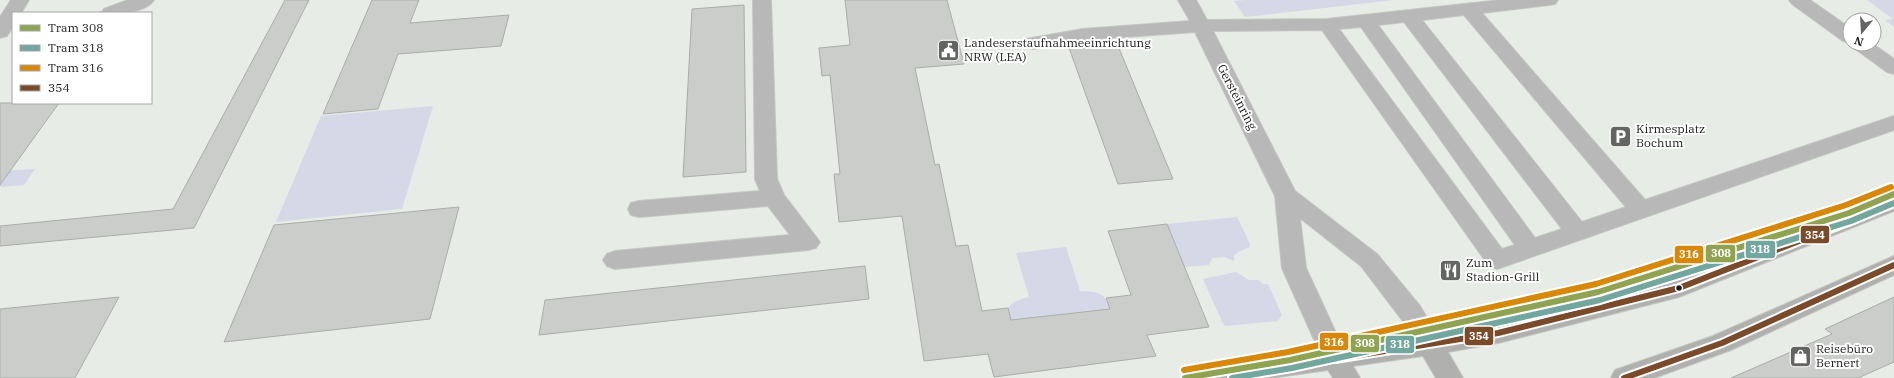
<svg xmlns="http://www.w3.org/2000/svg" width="1894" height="378" viewBox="0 0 1894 378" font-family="'IBM Plex Serif',serif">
	<rect width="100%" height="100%" fill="#e8ece7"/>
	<!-- green -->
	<g fill="#d5d8e6">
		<polygon points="1245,0 1394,0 1245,17 1234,1"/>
		<polygon points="1867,0 1894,0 1894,27 1885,20 1893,19"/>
		<polygon points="433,106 402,209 276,222 321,116"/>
		<polygon points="35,169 24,185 0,187 0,171"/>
		<polygon points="1237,217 1250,244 1250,247 1238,252 1234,256 1234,261 1224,257 1212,258 1209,265 1184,267 1167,224"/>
		<path d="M1066,247L1080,291C1098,292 1104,291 1110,309L1011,320L1008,308C1013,300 1020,300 1029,297L1016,253Z"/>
		<polygon points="1236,272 1249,280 1258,280 1263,284 1268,284 1282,315 1278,321 1226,326 1223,324 1203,279"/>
	</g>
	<!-- building -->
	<g fill="#cacdc9" stroke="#a9ada8">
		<polygon points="285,0 309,0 194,228 0,246 0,226 173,209"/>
		<polygon points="372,0 419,0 410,23 509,15 501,46 398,54 378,109 323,114"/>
		<polygon points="845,0 947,0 964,64 915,68 935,165 939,164 956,246 968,245 982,311 1008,308 1011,320 1110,309 1106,298 1131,295 1108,231 1167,224 1209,327 1147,335 1156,356 994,377 988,354 924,361 902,216 839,222 834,174 840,174 830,75 822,76 819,48 850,45"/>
		<polygon points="744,5 746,172 683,177 692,9"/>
		<polygon points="1116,41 1173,179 1118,184 1068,45"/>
		<polygon points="0,103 59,103 0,185"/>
		<polygon points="459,207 430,319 224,342 274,225"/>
		<polygon points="865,266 869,299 539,335 545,300"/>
		<polygon points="119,297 75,378 0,378 0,309"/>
		<polygon points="1894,297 1894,362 1858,378 1731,378 1832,334 1825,329"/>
	</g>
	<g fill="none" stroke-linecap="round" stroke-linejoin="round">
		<defs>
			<g id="minor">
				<polygon points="11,0 29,0 21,13 13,13 13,26 7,36 0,38 0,17"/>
				<path d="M128,0H154C145,14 116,13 101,13L104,9Z"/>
				<polygon points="753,0 771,0 777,179 784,195 820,242 816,248 808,250 615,269 607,266 603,260 607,254 615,251 790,235 768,206 639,217 631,215 628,209 631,203 639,201 760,191 755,179"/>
				<path d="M1178,0H1196L1207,20L1327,19L1501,0H1558L1555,4L1549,5L1482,13L1645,200L1894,116V130L1497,269L1489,266L1322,30L1213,31L1295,191L1377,254L1420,306L1443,345L1439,352L1430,355L1421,352L1402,320L1361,266L1300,218L1306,268L1348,359L1344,366L1335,369L1326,366L1282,268L1275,196L1195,32L1083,40L1033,49L1026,47L1024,43L1026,39L1083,29L1190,21ZM1464,15L1626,207L1582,222L1422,20ZM1404,22L1562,229L1535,238L1378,25ZM1361,27L1515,245L1502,249L1339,29Z"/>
				<polygon points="1789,0 1810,0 1850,28 1850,43 1843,41 1792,4"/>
				<polygon points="1852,44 1873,44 1894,59 1894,74 1887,72 1854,48"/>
			</g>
			<g id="major">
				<polygon points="1894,194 1894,211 1679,297 1498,343 1448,352 1463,378 1436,378 1423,356 1353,366 1360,378 1333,378 1328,370 1271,378 1184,378 1188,370 1197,367 1430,335 1498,323 1615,296 1674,280"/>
				<polygon points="1894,256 1894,275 1731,350 1654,378 1611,378 1615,370 1713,336"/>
			</g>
		</defs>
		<!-- minor casing -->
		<use href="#minor" stroke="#c4c6c3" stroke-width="2"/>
		<!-- major casing -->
		<use href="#major" stroke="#c4c6c3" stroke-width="2"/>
		<!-- minor -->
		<use href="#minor" fill="#b7b8b7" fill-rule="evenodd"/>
		<!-- major -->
		<use href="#major" fill="#b0b1af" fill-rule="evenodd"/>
		<defs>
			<g id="bus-1">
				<polyline points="1335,359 1498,333 1679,288 1863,216 1894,202"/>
				<polyline points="1624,378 1722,343 1894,265"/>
			</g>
		</defs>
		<!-- bus-1 casing -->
		<use href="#bus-1" stroke="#fff" stroke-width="10"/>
		<!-- bus-1 -->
		<use href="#bus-1" stroke="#7a4b2a" stroke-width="6"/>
		<defs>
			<polyline id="tram-1" points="1185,378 1290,360 1598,292 1849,213 1894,194"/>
			<polyline id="tram-2" points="1232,378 1292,368 1600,300 1851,221 1894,203"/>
			<polyline id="tram-3" points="1184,370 1288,352 1596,284 1846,205 1891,187"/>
		</defs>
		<!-- tram-1 casing -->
		<use href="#tram-1" stroke="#fff" stroke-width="10"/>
		<!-- tram-2 casing -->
		<use href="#tram-2" stroke="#fff" stroke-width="10"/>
		<!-- tram-3 casing -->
		<use href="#tram-3" stroke="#fff" stroke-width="10"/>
		<!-- tram-1 -->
		<use href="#tram-1" stroke="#8fa350" stroke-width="6"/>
		<!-- tram-2 -->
		<use href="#tram-2" stroke="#72a7a0" stroke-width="6"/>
		<!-- tram-3 -->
		<use href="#tram-3" stroke="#d88808" stroke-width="6"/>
	</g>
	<!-- icons -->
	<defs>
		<symbol id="civic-square" viewBox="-11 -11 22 22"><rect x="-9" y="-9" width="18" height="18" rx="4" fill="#636562" stroke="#fff"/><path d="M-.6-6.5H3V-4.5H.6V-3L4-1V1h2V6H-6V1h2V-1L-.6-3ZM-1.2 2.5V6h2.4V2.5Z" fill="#fff"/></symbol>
		<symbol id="parking-square" viewBox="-11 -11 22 22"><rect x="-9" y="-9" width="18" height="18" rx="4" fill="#636562" stroke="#fff"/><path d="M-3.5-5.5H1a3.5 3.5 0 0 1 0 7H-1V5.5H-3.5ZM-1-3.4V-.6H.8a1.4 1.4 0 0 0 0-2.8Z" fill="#fff"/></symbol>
		<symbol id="restaurant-square" viewBox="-11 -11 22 22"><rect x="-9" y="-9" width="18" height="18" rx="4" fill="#636562" stroke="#fff"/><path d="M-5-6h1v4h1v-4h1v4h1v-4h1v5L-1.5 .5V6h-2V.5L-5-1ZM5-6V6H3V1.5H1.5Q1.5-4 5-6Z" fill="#fff"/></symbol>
		<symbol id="shop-square" viewBox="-11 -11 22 22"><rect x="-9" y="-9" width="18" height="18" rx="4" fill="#636562" stroke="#fff"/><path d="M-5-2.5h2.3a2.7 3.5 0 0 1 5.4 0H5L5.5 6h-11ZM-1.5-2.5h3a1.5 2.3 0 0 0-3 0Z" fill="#fff"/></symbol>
	</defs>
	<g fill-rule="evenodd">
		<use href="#civic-square" x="936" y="38" width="25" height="25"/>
		<use href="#parking-square" x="1608" y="124" width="25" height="25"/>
		<use href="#restaurant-square" x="1438" y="258" width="25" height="25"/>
		<use href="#shop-square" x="1788" y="344" width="25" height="25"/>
	</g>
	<!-- markers -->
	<circle fill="#1b1d1a" stroke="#fff" stroke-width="1.5" cx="1679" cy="288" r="3.5"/>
	<g text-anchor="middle" stroke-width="4" stroke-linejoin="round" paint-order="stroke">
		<!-- poi labels -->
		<g font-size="12" fill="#1b1d1a" stroke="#fff" text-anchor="start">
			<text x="964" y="47">Landeserstaufnahmeeinrichtung<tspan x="964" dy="14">NRW (LEA)</tspan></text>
			<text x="1636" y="133">Kirmesplatz<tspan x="1636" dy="14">Bochum</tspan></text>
			<text x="1466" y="267">Zum<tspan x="1466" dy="14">Stadion-Grill</tspan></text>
			<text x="1816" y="353">Reisebüro<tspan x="1816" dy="14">Bernert</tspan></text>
		</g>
		<!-- street labels -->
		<g font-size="12" fill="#1b1d1a" stroke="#fff">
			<text transform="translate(1237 97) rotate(63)" y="4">Gersteinring</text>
		</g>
	</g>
	<g stroke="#fff" stroke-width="1.5">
		<rect x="1800" y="225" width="30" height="19" rx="4" fill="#7a4b2a"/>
		<rect x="1745" y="240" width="31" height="19" rx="4" fill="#72a7a0"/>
		<rect x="1705" y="244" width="31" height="19" rx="4" fill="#8fa350"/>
		<rect x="1674" y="245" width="30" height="19" rx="4" fill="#d88808"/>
		<rect x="1464" y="326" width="30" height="20" rx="4" fill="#7a4b2a"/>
		<rect x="1319" y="332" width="30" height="19" rx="4" fill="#d88808"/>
		<rect x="1350" y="334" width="30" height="19" rx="4" fill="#8fa350"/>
		<rect x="1385" y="335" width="30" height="19" rx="4" fill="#72a7a0"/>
	</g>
	<g font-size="11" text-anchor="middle" font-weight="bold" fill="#fff">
		<text x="1815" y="239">354</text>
		<text x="1760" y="253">318</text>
		<text x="1721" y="257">308</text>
		<text x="1689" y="258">316</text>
		<text x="1479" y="340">354</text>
		<text x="1334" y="346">316</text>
		<text x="1365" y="347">308</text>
		<text x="1400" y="348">318</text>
	</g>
	<!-- legend -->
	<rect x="12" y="12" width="140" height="92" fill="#ffffff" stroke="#a4a5a3"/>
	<rect x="20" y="25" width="20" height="6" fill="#8fa350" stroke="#a4a5a3"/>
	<text x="48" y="32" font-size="12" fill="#1b1d1a">Tram 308</text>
	<rect x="20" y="45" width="20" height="6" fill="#72a7a0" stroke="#a4a5a3"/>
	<text x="48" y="52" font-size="12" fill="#1b1d1a">Tram 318</text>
	<rect x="20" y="65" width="20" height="6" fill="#d88808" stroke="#a4a5a3"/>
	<text x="48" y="72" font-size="12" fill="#1b1d1a">Tram 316</text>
	<rect x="20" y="85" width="20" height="6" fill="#7a4b2a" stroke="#a4a5a3"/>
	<text x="48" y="92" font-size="12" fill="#1b1d1a">354</text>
	<!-- north arrow -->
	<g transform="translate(1862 32) rotate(198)"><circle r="19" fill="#ffffff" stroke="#a4a5a3"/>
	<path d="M0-3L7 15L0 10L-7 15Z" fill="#636562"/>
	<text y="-6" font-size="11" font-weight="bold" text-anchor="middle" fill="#1b1d1a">N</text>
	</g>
</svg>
